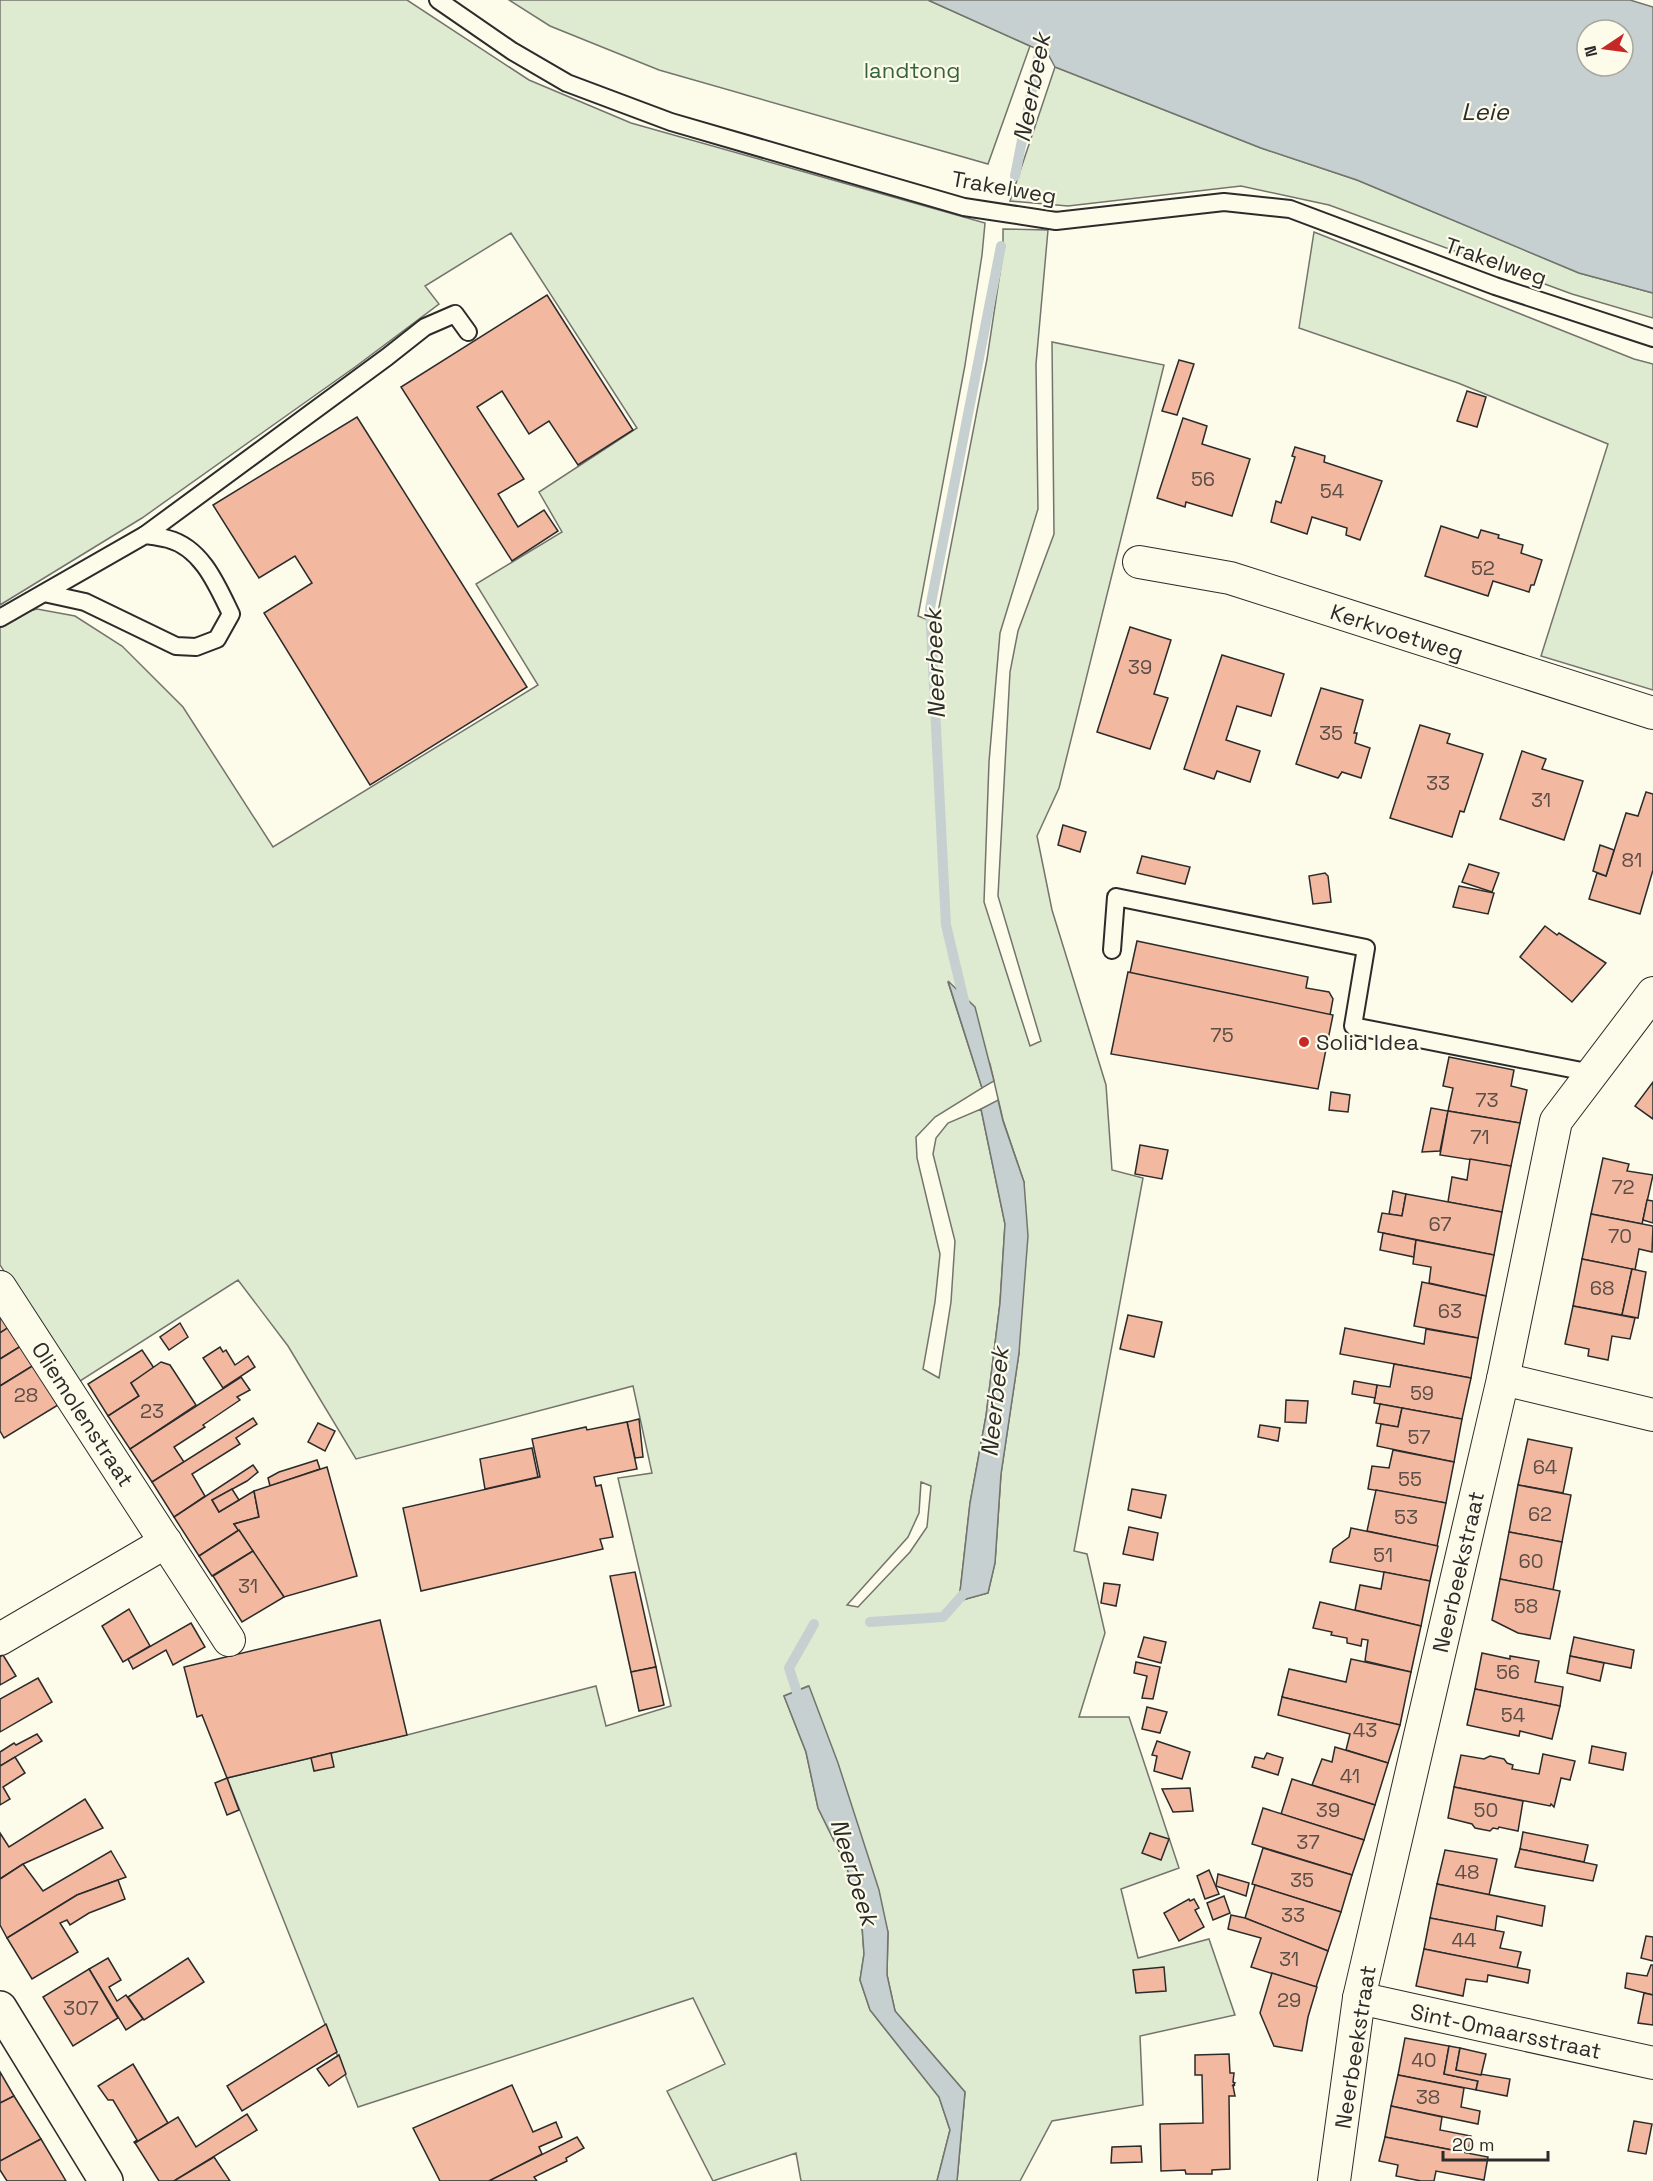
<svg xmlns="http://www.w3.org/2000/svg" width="1653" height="2181" viewBox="0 0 1653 2181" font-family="'Space Grotesk',sans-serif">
	<rect width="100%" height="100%" fill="#fdfbea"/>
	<!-- green -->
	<g fill="#deebd1" stroke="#74746e" stroke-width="1.5" fill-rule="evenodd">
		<path d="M0,0H407L529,80L631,123L985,223L982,255L965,365L918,616L936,623L987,359L1003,253V229L1048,230L1036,364L1038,509L1000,633L989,762L984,902L1030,1046L1041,1041L998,896L1010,672L1018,631L1054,534L1052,342L1164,365L1059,788L1037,836L1052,910L1106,1085L1112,1170L1143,1178L1074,1551L1087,1554L1105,1633L1079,1717H1129L1179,1868L1121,1889L1138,1958L1209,1939L1235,2015L1140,2036L1143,2105L1052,2121L1020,2181H957L965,2092L895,2011L887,1975L888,1932L808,1686L784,1696L806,1752L818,1808L846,1865L861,1912L864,1954L860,1980L870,2010L939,2097L950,2130L937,2181H801L796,2153L713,2181L667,2091L725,2064L693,1998L358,2107L227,1778L407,1735L596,1686L606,1726L671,1706L618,1478L652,1473L633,1386L356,1459L288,1346L238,1280L77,1383L0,1265V625L14,615L37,609L75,616L122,646L183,707L273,847L538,685L476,584L562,532L539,492L637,428L511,233L425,286L439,304L355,367L142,518L0,605ZM948,982L990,1064L1003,1120L1024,1182L1019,1353L1001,1474L995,1563L988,1593L959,1601L970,1503L986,1416L1000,1303L1005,1224L981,1109L948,1123L936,1138L933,1154L955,1241L951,1302L939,1378L923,1369L935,1302L940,1254L917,1158L916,1137L935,1117L982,1088ZM921,1482L931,1486L927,1527L910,1552L858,1607L847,1605L908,1537L919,1513Z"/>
		<polygon points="509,0 928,0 1030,46 988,164 659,70 550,26"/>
		<polygon points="1055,67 1261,148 1357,180 1579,273 1653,293 1653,318 1572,294 1329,205 1241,186 1068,206 1010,201"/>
		<polygon points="1314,232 1634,359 1653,364 1653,690 1541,656 1608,444 1458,383 1299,328"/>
	</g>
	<!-- water -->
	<g fill="#c7d0d0" stroke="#74746e" stroke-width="1.5" fill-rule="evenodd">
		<path d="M928,0H1630L1653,7V293L1579,273L1357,180L1261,148L1055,67L1048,54ZM1587,30H1623V66H1587Z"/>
		<polygon points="948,981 975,1007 994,1081 982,1088"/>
		<polygon points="998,1100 1003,1121 1024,1182 1028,1236 1019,1353 1001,1474 995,1563 988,1593 959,1601 970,1503 986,1416 1000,1303 1005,1224 981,1109"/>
		<polygon points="809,1686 838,1763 879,1890 888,1932 887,1975 895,2011 965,2092 957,2181 937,2181 950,2130 939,2097 870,2010 860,1980 864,1954 861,1912 846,1865 818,1808 806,1752 784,1696"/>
	</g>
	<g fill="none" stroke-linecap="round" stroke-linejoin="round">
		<!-- stream -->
		<g stroke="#c7d0d0" stroke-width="10">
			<polyline points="1015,176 1042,38"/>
			<polyline points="966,1009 946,925 930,608 1001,246"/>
			<polyline points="870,1622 943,1617 968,1589"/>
			<polyline points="801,1705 789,1668 814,1624"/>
		</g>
	</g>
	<!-- building -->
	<g fill="#f2b8a0" stroke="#2b2b2b" stroke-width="1.5">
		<polygon points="547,295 633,430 578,465 549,421 529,434 502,391 477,407 524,479 498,494 518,527 544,510 558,531 512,561 401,387"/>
		<polygon points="1179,360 1194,364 1177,415 1162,411"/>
		<polygon points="1467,391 1486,397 1477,427 1457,421"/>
		<polygon points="357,417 527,687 370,785 264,613 312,583 295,556 259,578 213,505"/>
		<polygon points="1183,418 1207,426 1202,444 1250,459 1232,516 1186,502 1185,507 1157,498"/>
		<polygon points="1295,447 1325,456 1324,462 1382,481 1360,540 1346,535 1347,528 1312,517 1307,534 1271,522 1276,501 1281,503 1295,457 1292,456"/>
		<polygon points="1441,526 1478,538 1481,530 1499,535 1498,538 1523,545 1521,553 1542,560 1534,585 1531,585 1529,592 1493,581 1488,596 1425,576"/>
		<polygon points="1130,627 1171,640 1154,694 1168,698 1150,749 1097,732"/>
		<polygon points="1222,655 1284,674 1271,716 1237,706 1226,740 1260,751 1250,782 1217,771 1214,779 1184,769"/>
		<polygon points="1321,688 1363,700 1354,733 1357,733 1355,743 1370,748 1361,778 1342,772 1338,778 1296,764"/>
		<polygon points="1420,725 1450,734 1447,743 1483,754 1464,812 1460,811 1452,837 1390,818"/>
		<polygon points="1522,751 1546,759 1542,769 1583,781 1564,840 1500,819"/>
		<polygon points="1646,792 1653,794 1653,870 1640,914 1589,899 1597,873 1606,876 1626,813 1638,816"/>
		<polygon points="1063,825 1086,832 1080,852 1058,845"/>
		<polygon points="1600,845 1614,850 1606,876 1593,871"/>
		<polygon points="1142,856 1190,867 1185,884 1137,873"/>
		<polygon points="1469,864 1499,873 1492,892 1462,882"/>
		<polygon points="1325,873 1328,876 1331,902 1313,904 1309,876"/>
		<polygon points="1459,886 1494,893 1488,914 1453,907"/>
		<polygon points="1545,926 1557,935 1559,933 1606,963 1572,1002 1520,957"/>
		<polygon points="1137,941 1308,977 1306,988 1329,992 1333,999 1330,1015 1130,973"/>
		<polygon points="1128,972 1333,1015 1318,1089 1111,1054"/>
		<polygon points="1449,1057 1514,1070 1511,1086 1527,1090 1520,1123 1448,1111 1453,1088 1443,1086"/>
		<polygon points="1653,1082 1653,1119 1635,1106"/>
		<polygon points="1331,1092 1350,1095 1348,1112 1329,1110"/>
		<polygon points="1431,1108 1448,1111 1440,1151 1422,1152"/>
		<polygon points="1448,1111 1520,1123 1511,1166 1440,1155"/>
		<polygon points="1140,1145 1168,1150 1162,1179 1135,1174"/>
		<polygon points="1603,1158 1629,1164 1627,1171 1653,1175 1642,1224 1591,1214"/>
		<polygon points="1470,1159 1511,1166 1502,1212 1448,1202 1452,1177 1467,1180"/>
		<polygon points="1393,1191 1406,1194 1402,1216 1389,1214"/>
		<polygon points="1406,1194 1502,1212 1494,1255 1378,1232 1382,1213 1402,1216"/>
		<polygon points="1647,1200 1653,1201 1653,1223 1643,1220"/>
		<polygon points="1591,1214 1653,1226 1652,1252 1639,1249 1635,1270 1582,1259"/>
		<polygon points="1383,1233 1416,1240 1414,1257 1380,1250"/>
		<polygon points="1416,1240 1494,1255 1486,1296 1429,1283 1431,1267 1413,1264"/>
		<polygon points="1582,1259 1632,1269 1622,1315 1573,1306"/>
		<polygon points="1632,1269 1646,1272 1638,1318 1622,1315"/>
		<polygon points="1422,1282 1486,1296 1478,1338 1414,1326"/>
		<polygon points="1573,1306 1635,1318 1630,1339 1612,1336 1608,1360 1588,1356 1589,1349 1565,1344"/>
		<polygon points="0,1313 9,1327 0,1333"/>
		<polygon points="1128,1315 1162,1322 1154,1357 1120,1349"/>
		<polygon points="180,1323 188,1337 169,1350 160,1337"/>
		<polygon points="9,1327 21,1346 0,1359 0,1333"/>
		<polygon points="1345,1328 1424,1344 1426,1329 1478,1338 1471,1378 1340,1354"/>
		<polygon points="21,1346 34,1365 0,1386 0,1359"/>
		<polygon points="220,1347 223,1352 226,1350 235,1365 248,1356 255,1367 223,1388 203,1358"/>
		<polygon points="142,1350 154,1368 131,1383 139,1396 108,1416 88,1384"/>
		<polygon points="161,1362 170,1365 196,1405 130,1449 108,1416 139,1396 131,1383"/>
		<polygon points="1394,1364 1471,1378 1462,1419 1374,1403 1377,1385 1390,1387"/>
		<polygon points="34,1365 58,1405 4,1438 0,1431 0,1386"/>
		<polygon points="241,1377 250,1390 237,1397 240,1400 203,1425 205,1427 174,1447 184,1462 152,1482 130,1449"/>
		<polygon points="1354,1381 1377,1385 1375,1398 1352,1394"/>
		<polygon points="1286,1400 1308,1401 1306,1423 1285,1422"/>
		<polygon points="1380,1404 1402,1408 1398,1427 1376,1423"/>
		<polygon points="1402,1408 1462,1419 1454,1462 1377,1446 1381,1424 1398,1427"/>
		<polygon points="253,1418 257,1424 236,1438 240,1444 192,1474 205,1496 174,1517 152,1482"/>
		<polygon points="639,1419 643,1457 635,1458 627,1422"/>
		<polygon points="627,1422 637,1469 594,1477 596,1486 601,1485 613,1537 600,1539 603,1549 421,1591 403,1508 540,1477 532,1439 586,1427 587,1430"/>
		<polygon points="318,1423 335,1431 325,1451 308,1442"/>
		<polygon points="1260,1425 1280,1428 1278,1441 1258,1437"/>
		<polygon points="1528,1439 1572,1448 1563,1493 1518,1485"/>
		<polygon points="532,1448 538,1477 485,1489 480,1459"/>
		<polygon points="1393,1450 1454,1462 1446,1503 1368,1489 1372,1466 1389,1468"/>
		<polygon points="317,1460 320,1469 270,1486 268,1478 279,1472"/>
		<polygon points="253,1465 258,1472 247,1481 212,1500 219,1512 254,1491 259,1517 234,1524 239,1530 199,1556 174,1517"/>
		<polygon points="327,1467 357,1576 284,1597 234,1524 259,1517 254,1491"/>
		<polygon points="1518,1485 1571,1495 1562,1542 1509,1532"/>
		<polygon points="232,1489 239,1500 219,1512 212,1500"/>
		<polygon points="1132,1489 1166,1495 1161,1518 1128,1510"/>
		<polygon points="1376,1490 1446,1503 1437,1546 1367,1531"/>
		<polygon points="1129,1527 1158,1533 1153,1560 1123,1554"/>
		<polygon points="1351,1528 1438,1546 1430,1581 1330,1562 1333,1549 1349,1537"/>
		<polygon points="239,1530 253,1551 212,1576 199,1556"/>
		<polygon points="1509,1532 1562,1542 1553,1590 1500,1579"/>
		<polygon points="253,1551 284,1597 242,1622 213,1576"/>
		<polygon points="635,1572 656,1667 631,1672 610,1576"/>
		<polygon points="1384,1572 1430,1581 1421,1626 1355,1610 1360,1585 1381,1589"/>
		<polygon points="1500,1579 1560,1591 1550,1639 1518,1633 1492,1620"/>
		<polygon points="1104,1583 1120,1585 1116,1606 1101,1603"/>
		<polygon points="1320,1602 1421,1626 1411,1672 1365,1661 1368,1640 1362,1639 1361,1646 1347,1643 1347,1638 1331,1635 1332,1632 1313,1628"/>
		<polygon points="129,1609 150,1646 123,1662 102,1626"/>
		<polygon points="380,1620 407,1735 227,1778 202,1715 197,1717 184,1667"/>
		<polygon points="191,1623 205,1647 173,1665 166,1650 133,1669 128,1659"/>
		<polygon points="1144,1637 1166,1642 1161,1663 1138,1657"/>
		<polygon points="1574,1637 1634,1650 1631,1668 1570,1656"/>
		<polygon points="1482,1653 1510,1659 1510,1656 1539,1661 1535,1682 1563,1687 1560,1706 1475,1689"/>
		<polygon points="3,1655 16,1676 0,1685 0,1657"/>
		<polygon points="1570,1656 1604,1663 1600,1681 1567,1673"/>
		<polygon points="1351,1659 1411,1672 1400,1725 1282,1697 1289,1669 1346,1682"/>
		<polygon points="1136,1662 1160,1667 1153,1699 1142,1698 1147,1676 1134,1673"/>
		<polygon points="656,1667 664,1705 639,1711 631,1672"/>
		<polygon points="38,1678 52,1702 0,1732 0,1699"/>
		<polygon points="1475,1689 1560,1706 1552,1739 1520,1731 1519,1736 1467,1725"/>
		<polygon points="1282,1697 1400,1725 1388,1763 1346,1750 1350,1734 1278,1715"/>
		<polygon points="1147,1707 1167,1712 1160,1733 1142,1729"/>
		<polygon points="37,1734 42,1741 0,1766 0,1752 14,1743 16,1745"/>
		<polygon points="1157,1741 1190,1752 1182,1779 1154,1771 1157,1756 1152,1755"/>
		<polygon points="1592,1746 1626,1753 1623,1770 1589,1763"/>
		<polygon points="1335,1747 1388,1763 1375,1805 1312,1785 1322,1759 1332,1762"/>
		<polygon points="331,1753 334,1767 314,1771 311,1758"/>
		<polygon points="1267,1753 1283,1758 1278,1775 1252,1767 1255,1757 1264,1759"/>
		<polygon points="1543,1754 1575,1761 1570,1780 1561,1778 1554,1807 1551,1804 1550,1806 1454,1787 1461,1755 1484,1759 1490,1756 1504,1759 1507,1763 1513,1765 1512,1769 1539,1774"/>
		<polygon points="15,1757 25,1773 3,1787 10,1799 0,1805 0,1766"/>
		<polygon points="227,1778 239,1810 227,1815 215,1783"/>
		<polygon points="1292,1779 1375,1805 1364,1840 1281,1814"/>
		<polygon points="1454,1787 1523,1801 1518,1831 1499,1827 1498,1829 1493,1828 1490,1831 1475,1828 1472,1824 1448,1818"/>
		<polygon points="1190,1788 1193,1811 1173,1812 1162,1789"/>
		<polygon points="85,1799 103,1828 23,1864 0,1879 0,1833 9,1847"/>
		<polygon points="1263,1808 1364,1840 1352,1875 1252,1844"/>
		<polygon points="1523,1832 1588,1845 1584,1862 1520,1849"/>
		<polygon points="1150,1833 1169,1839 1161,1860 1142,1853"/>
		<polygon points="1263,1848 1352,1875 1341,1912 1252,1884"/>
		<polygon points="1520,1849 1597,1865 1593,1881 1515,1867"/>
		<polygon points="1445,1850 1497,1859 1489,1895 1437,1884"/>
		<polygon points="111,1851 126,1877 77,1895 7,1938 0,1925 0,1879 23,1864 43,1891"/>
		<polygon points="1209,1870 1219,1894 1205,1899 1197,1876"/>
		<polygon points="1218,1874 1249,1883 1246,1896 1216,1886"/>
		<polygon points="118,1880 125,1899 89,1913 70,1925 67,1920 60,1923 78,1952 32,1979 7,1938 77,1895"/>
		<polygon points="1437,1884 1545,1906 1542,1926 1497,1916 1495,1931 1430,1918"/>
		<polygon points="1255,1885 1341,1912 1328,1951 1245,1918"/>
		<polygon points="1224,1896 1230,1913 1213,1920 1207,1903"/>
		<polygon points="1189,1899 1190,1901 1194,1899 1199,1908 1195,1910 1204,1927 1179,1941 1164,1913"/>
		<polygon points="1231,1915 1245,1918 1328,1951 1316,1987 1251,1967 1261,1938 1228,1929"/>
		<polygon points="1430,1918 1504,1932 1500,1948 1521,1952 1517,1968 1424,1949"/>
		<polygon points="1646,1936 1653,1937 1653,1961 1641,1958"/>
		<polygon points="1424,1949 1530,1970 1528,1983 1488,1975 1487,1982 1466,1979 1463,1996 1416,1986"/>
		<polygon points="108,1958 121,1980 109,1987 117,2001 126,1995 143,2019 126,2030 89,1969"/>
		<polygon points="188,1958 204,1982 144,2020 128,1997"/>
		<polygon points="1651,1965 1653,1965 1653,1995 1625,1988 1627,1973 1647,1976"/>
		<polygon points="1164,1967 1166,1991 1136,1993 1133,1970"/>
		<polygon points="89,1969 118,2018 73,2046 43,1997"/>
		<polygon points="1272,1973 1317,1987 1308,2017 1302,2051 1274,2046 1260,2013"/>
		<polygon points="1644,1993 1653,1995 1653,2025 1638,2023"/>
		<polygon points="326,2024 337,2052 242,2111 227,2086"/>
		<polygon points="1405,2038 1449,2046 1444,2074 1478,2081 1476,2090 1398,2075"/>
		<polygon points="1449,2046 1460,2048 1456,2070 1510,2079 1507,2096 1476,2090 1478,2081 1444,2074"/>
		<polygon points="1460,2048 1486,2054 1481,2075 1456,2070"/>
		<polygon points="1229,2054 1230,2073 1234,2073 1233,2082 1235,2083 1233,2085 1235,2085 1233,2086 1235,2096 1229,2096 1230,2169 1212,2170 1212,2174 1186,2174 1185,2170 1161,2171 1160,2124 1203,2123 1202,2075 1195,2075 1195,2055"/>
		<polygon points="339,2055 346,2074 329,2086 317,2069"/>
		<polygon points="133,2064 168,2123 135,2143 134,2142 137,2140 113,2100 108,2100 98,2086"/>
		<polygon points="0,2072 14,2096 0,2103"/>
		<polygon points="1398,2075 1464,2088 1461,2107 1480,2111 1478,2124 1391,2106"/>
		<polygon points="512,2085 533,2132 556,2122 562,2137 539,2147 542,2154 489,2181 440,2181 413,2128"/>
		<polygon points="14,2096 41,2139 0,2161 0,2103"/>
		<polygon points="1391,2106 1442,2117 1440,2130 1471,2136 1468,2153 1385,2137"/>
		<polygon points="247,2114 257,2130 174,2181 159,2181 135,2143 178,2117 196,2147"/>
		<polygon points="1634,2121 1652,2124 1646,2154 1628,2151"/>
		<polygon points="577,2137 584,2148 566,2158 567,2161 534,2177 537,2181 489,2181"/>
		<polygon points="1385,2137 1488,2157 1484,2180 1436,2171 1434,2181 1421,2181 1396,2176 1398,2165 1379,2161"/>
		<polygon points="41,2139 66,2181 7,2181 0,2170 0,2161"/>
		<polygon points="1141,2146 1142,2162 1111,2163 1112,2147"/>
		<polygon points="214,2157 230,2181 174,2181"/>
	</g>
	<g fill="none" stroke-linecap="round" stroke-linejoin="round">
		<defs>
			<g id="service">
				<polyline points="438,0 512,51 567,83 671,122 964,207 1056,221 1224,202 1290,209 1495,286 1653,338"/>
				<polyline points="145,535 387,357 425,327 455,314 468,332"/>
				<path d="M0,618L145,535C152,536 161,537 168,539C202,548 217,585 231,614L217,639L196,647L176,646L85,602L44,593"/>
				<polyline points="1112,950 1116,897 1366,948 1353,1026 1592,1073"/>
			</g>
			<g id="minor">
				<polyline points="1139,562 1230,578 1653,713"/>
				<polyline points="0,1287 229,1640"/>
				<polyline points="1503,1379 1653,1415"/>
				<polyline points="0,1639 166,1542"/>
				<polyline points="1359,1998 1653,2063"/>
				<polyline points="1334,2181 1359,1998 1503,1379 1556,1121 1653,993"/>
			</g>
			<polyline id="primary" points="0,2008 106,2181"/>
		</defs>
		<!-- service casing -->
		<use href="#service" stroke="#2b2b2b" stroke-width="20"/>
		<!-- minor casing -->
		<use href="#minor" stroke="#2b2b2b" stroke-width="34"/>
		<!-- primary casing -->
		<use href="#primary" stroke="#2b2b2b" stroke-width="36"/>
		<!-- service -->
		<use href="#service" stroke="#fdfbea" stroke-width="16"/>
		<!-- minor -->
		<use href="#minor" stroke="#fdfbea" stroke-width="32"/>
		<!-- primary -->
		<use href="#primary" stroke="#fdfbea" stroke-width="33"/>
	</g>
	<!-- markers -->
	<circle fill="#c62828" stroke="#fdfbea" stroke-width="2" cx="1304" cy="1042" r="6"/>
	<g text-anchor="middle" stroke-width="4.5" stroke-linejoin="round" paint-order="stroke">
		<!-- number labels -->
		<g font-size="20" fill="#5d4e48">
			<text x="1203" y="486">56</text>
			<text x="1332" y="498">54</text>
			<text x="1483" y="575">52</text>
			<text x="1140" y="674">39</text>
			<text x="1331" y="740">35</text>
			<text x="1438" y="790">33</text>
			<text x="1541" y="807">31</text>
			<text x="1632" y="867">81</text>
			<text x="1222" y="1042">75</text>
			<text x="1487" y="1107">73</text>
			<text x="1480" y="1144">71</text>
			<text x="1623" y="1194">72</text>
			<text x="1440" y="1231">67</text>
			<text x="1620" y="1243">70</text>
			<text x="1602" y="1295">68</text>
			<text x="1450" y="1318">63</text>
			<text x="1422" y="1400">59</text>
			<text x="26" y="1402">28</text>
			<text x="152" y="1418">23</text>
			<text x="1419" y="1444">57</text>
			<text x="1545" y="1474">64</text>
			<text x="1410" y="1486">55</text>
			<text x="1540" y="1521">62</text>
			<text x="1406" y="1524">53</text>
			<text x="1383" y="1562">51</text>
			<text x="1531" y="1568">60</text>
			<text x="248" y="1593">31</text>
			<text x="1526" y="1613">58</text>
			<text x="1508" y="1679">56</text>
			<text x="1513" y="1722">54</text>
			<text x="1365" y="1737">43</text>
			<text x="1350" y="1783">41</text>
			<text x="1328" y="1817">39</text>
			<text x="1486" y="1817">50</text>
			<text x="1308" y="1849">37</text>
			<text x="1467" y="1879">48</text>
			<text x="1302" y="1887">35</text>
			<text x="1293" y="1922">33</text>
			<text x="1464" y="1947">44</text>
			<text x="1289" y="1966">31</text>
			<text x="1289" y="2007">29</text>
			<text x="81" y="2015">307</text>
			<text x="1424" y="2067">40</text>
			<text x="1428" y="2104">38</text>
		</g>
		<!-- park labels -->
		<g font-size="22" fill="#34623c" stroke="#fdfbea">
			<text x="912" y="78">landtong</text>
		</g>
		<!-- street labels -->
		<g font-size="22" fill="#2b2b2b" stroke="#fdfbea">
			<text transform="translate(1004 187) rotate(10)" y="8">Trakelweg</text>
			<text transform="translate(1496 261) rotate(19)" y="8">Trakelweg</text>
			<text transform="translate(1397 632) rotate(18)" y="8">Kerkvoetweg</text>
			<text transform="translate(83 1414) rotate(57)" y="8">Oliemolenstraat</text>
			<text transform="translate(1458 1572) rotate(-77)" y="8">Neerbeekstraat</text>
			<text transform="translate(1506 2031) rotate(12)" y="8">Sint-Omaarsstraat</text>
			<text transform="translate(1355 2047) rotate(-81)" y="8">Neerbeekstraat</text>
		</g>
		<!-- poi labels -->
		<g font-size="22" fill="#2b2b2b" stroke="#fdfbea" text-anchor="start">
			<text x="1316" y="1050">Solid Idea</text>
		</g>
		<!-- water labels -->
		<g font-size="24" font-style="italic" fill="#2b2b2b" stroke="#fdfbea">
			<text transform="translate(1032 88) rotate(-79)" y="8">Neerbeek</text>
			<text x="1485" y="120">Leie</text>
			<text transform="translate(935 664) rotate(-92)" y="8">Neerbeek</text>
			<text transform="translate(995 1402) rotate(-84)" y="8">Neerbeek</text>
			<text transform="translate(854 1872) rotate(73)" y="8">Neerbeek</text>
		</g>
	</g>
	<!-- north arrow -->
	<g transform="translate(1605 48) rotate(257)"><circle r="28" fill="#fdfbea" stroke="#a9a89e" stroke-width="1.5"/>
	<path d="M0-4.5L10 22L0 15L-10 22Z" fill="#c62828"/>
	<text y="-9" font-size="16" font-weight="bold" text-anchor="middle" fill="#2b2b2b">N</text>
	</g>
	<!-- scale -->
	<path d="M1443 2151v9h105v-9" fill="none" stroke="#2b2b2b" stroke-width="3"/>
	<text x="1452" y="2151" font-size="18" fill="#2b2b2b" stroke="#fdfbea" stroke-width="4.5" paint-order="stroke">20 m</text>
</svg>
